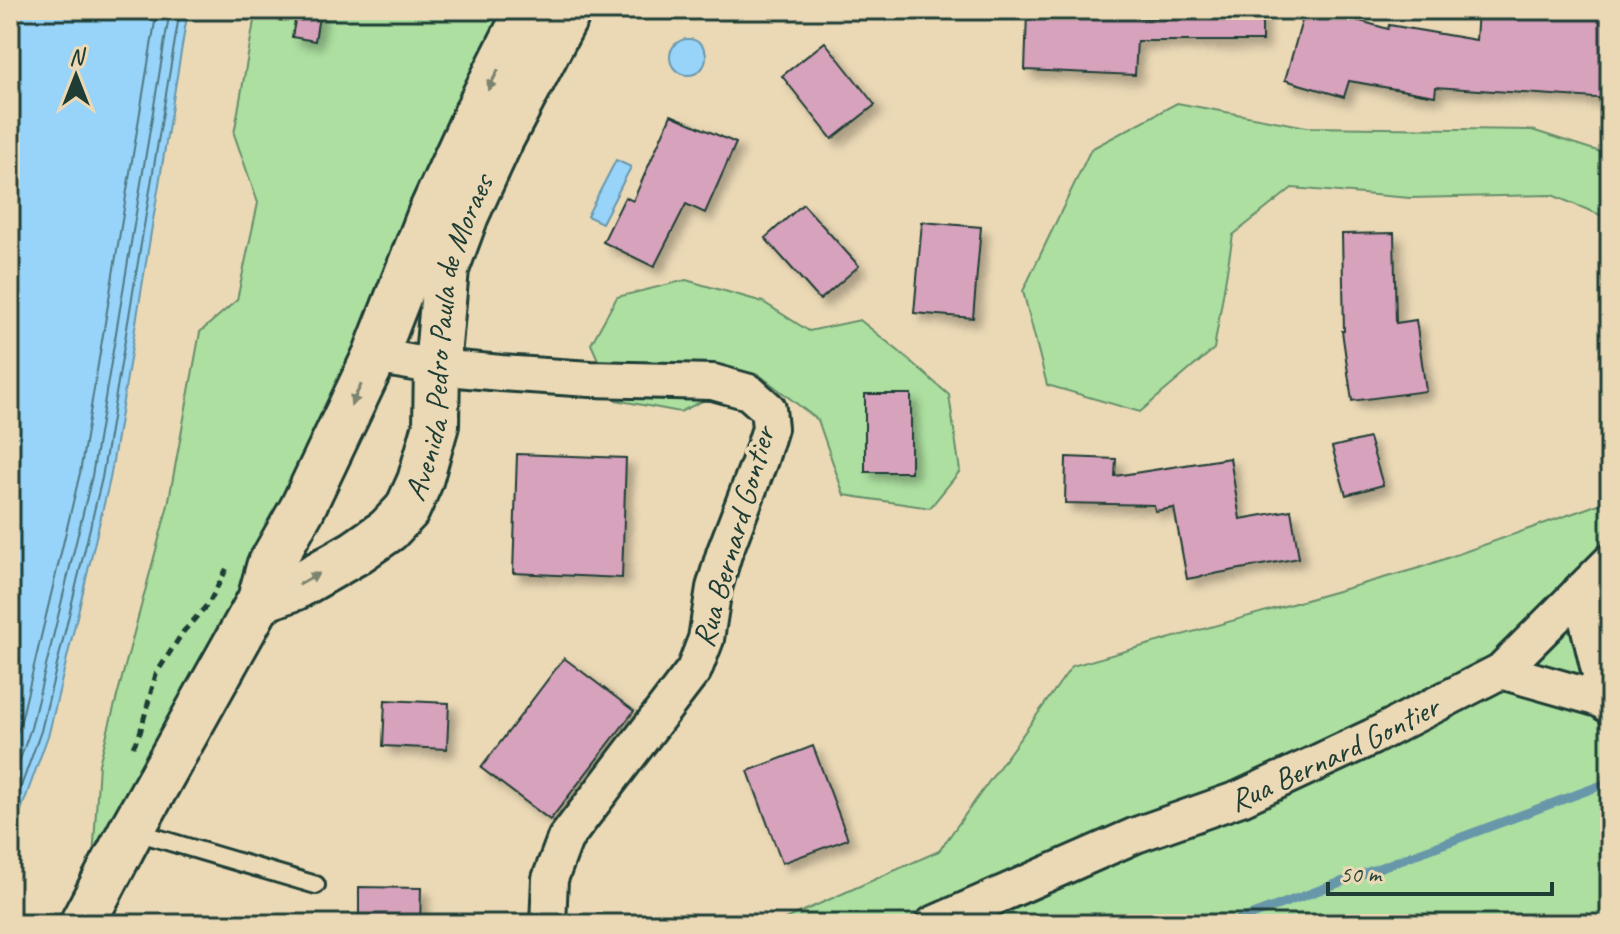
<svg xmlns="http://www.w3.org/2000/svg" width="1620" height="934" viewBox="0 0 1620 934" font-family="Caveat,sans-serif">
	<defs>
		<filter id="shadow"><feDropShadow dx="7" dy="7" stdDeviation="4" flood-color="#0004"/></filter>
	</defs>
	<rect width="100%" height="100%" fill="#ebd9b6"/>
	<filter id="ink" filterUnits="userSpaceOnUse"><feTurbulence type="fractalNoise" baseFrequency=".0125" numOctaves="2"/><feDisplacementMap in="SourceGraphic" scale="16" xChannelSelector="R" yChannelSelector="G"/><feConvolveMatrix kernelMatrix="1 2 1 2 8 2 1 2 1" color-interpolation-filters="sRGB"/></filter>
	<g filter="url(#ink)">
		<!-- green -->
		<g fill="#acdfa0" stroke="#668e6a" stroke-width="2">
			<polygon points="256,10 509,10 342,374 106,865 93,859 99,764 168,505 200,332 237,300 258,203 234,134"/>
			<polygon points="1177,103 1307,127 1532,130 1610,155 1610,219 1552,195 1410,198 1292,188 1233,235 1214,349 1140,412 1047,385 1023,291 1091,149"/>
			<polygon points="686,280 763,302 809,331 860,320 901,353 949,395 960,471 930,508 844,495 818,420 758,374 680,412 616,400 591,344 617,297"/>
			<polygon points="1610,500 1610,924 774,924 939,851 1072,666 1419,568"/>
		</g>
		<!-- water -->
		<g fill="#98d3f9" stroke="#6897aa" stroke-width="2">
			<polygon points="10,10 188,10 110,479 49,733 10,841"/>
			<circle cx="688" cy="57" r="18"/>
			<polygon points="616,160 631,167 602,223 587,216"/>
		</g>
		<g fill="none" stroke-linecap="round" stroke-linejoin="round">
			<!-- shore -->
			<g stroke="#4f7983" stroke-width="2">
				<polyline points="10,752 20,725 80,473 157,10"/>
				<polyline points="10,788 31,728 92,476 170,10"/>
				<polyline points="10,817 41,731 102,478 180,10"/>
			</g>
			<!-- stream -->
			<polyline stroke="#6897aa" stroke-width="9" points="1228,924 1610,782"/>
		</g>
		<!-- building -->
		<g fill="#d7a2bc" stroke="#1f3d34" stroke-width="2" filter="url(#shadow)">
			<polygon points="297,10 320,10 315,41 292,37"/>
			<polygon points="1171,10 1262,10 1262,41 1137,41 1135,75 1025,70 1027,13 1171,19"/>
			<polygon points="1305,10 1322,10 1388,29 1389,25 1476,40 1478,10 1610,10 1610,99 1436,87 1435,96 1349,81 1344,97 1285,80"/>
			<polygon points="825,42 875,105 832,139 782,76"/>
			<polygon points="671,115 736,143 705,213 686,204 654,267 603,242 625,197 633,201"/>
			<polygon points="803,204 859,266 820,300 765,238"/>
			<polygon points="922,222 981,227 973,318 914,313"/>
			<polygon points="1394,233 1396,323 1416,320 1426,391 1352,401 1342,331 1344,331 1342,234"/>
			<rect x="865" y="394" width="46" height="78"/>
			<polygon points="1369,438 1383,485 1346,495 1332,447"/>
			<polygon points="517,454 626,458 622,578 513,573"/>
			<polygon points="1066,457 1116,459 1115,476 1230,458 1240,519 1291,510 1299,558 1187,579 1174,508 1155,511 1154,505 1065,503"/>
			<polygon points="564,658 634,711 550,820 481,768"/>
			<polygon points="385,700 449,703 447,749 383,746"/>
			<polygon points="813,746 848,839 782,863 748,771"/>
			<polygon points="359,887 421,888 420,924 359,924"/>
		</g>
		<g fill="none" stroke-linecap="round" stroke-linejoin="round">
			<defs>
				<polyline id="service" points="133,831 316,885"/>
				<g id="minor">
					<polyline points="375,356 437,367 501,373 590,379 713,382 749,392 768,409 770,428 760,460 724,554 714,588 706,639 694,670 565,839 550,879 548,924"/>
					<polyline points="1580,591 1607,704"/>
					<polyline points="1501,671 1599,699 1610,706"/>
					<path id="s1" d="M933,924L1136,835L1241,798L1372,737L1501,671L1610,562"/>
				</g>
				<g id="secondary">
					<path id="s2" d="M260,600L294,588L355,553L388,530L407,510L420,481L436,425L437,367L446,269L466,215L500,141L569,10"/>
					<polyline points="82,924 131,831 260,600 269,567 302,509 375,356 430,215 485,95 528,10"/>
				</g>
			</defs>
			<!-- service casing -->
			<use href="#service" stroke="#1f3d34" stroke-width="22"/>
			<!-- minor casing -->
			<use href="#minor" stroke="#1f3d34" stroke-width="40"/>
			<!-- secondary casing -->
			<use href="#secondary" stroke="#1f3d34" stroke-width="50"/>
			<!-- path -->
			<polyline stroke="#1f3d34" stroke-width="5" stroke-dasharray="8 6" stroke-linecap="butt" points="133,747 140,733 156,674 183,632 209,603 229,564"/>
			<!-- service -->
			<use href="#service" stroke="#ebd9b6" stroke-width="16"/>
			<!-- minor -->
			<use href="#minor" stroke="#ebd9b6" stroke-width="34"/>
			<!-- secondary -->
			<use href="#secondary" stroke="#ebd9b6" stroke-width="44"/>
		</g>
		<!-- one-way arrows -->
		<defs><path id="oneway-solid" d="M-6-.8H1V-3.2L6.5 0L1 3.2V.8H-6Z" transform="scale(2)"/></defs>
		<g fill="#7b836e">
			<use href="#oneway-solid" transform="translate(493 80) rotate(117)"/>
			<use href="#oneway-solid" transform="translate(356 395) rotate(116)"/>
			<use href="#oneway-solid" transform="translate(309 579) rotate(-30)"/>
		</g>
	</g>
	<g text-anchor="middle" stroke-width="8" stroke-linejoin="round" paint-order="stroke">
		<!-- street labels -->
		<g font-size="32" fill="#1f3d34" stroke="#ebd9b6">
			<text dy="11" stroke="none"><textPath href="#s2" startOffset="354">Avenida Pedro Paula de Moraes</textPath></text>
			<text transform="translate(733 537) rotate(-74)" y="11">Rua Bernard Gontier</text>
			<text dy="11" stroke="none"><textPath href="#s1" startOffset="436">Rua Bernard Gontier</textPath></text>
		</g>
	</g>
	<!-- margin -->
	<rect width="1620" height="934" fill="none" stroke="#ebd9b6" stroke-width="40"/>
	<rect x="20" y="20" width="1580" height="894" fill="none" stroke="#1f3d34" stroke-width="3" filter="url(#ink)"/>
	<!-- north arrow -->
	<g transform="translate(76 76)" stroke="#ebd9b6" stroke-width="6" paint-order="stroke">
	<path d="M0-6L14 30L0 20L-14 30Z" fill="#1f3d34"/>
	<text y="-12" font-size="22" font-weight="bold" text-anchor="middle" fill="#1f3d34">N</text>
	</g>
	<!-- scale -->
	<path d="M1328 882v12h224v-12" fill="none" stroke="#1f3d34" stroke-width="4"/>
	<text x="1340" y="882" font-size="24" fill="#1f3d34" stroke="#ebd9b6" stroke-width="6" paint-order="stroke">50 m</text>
</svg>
